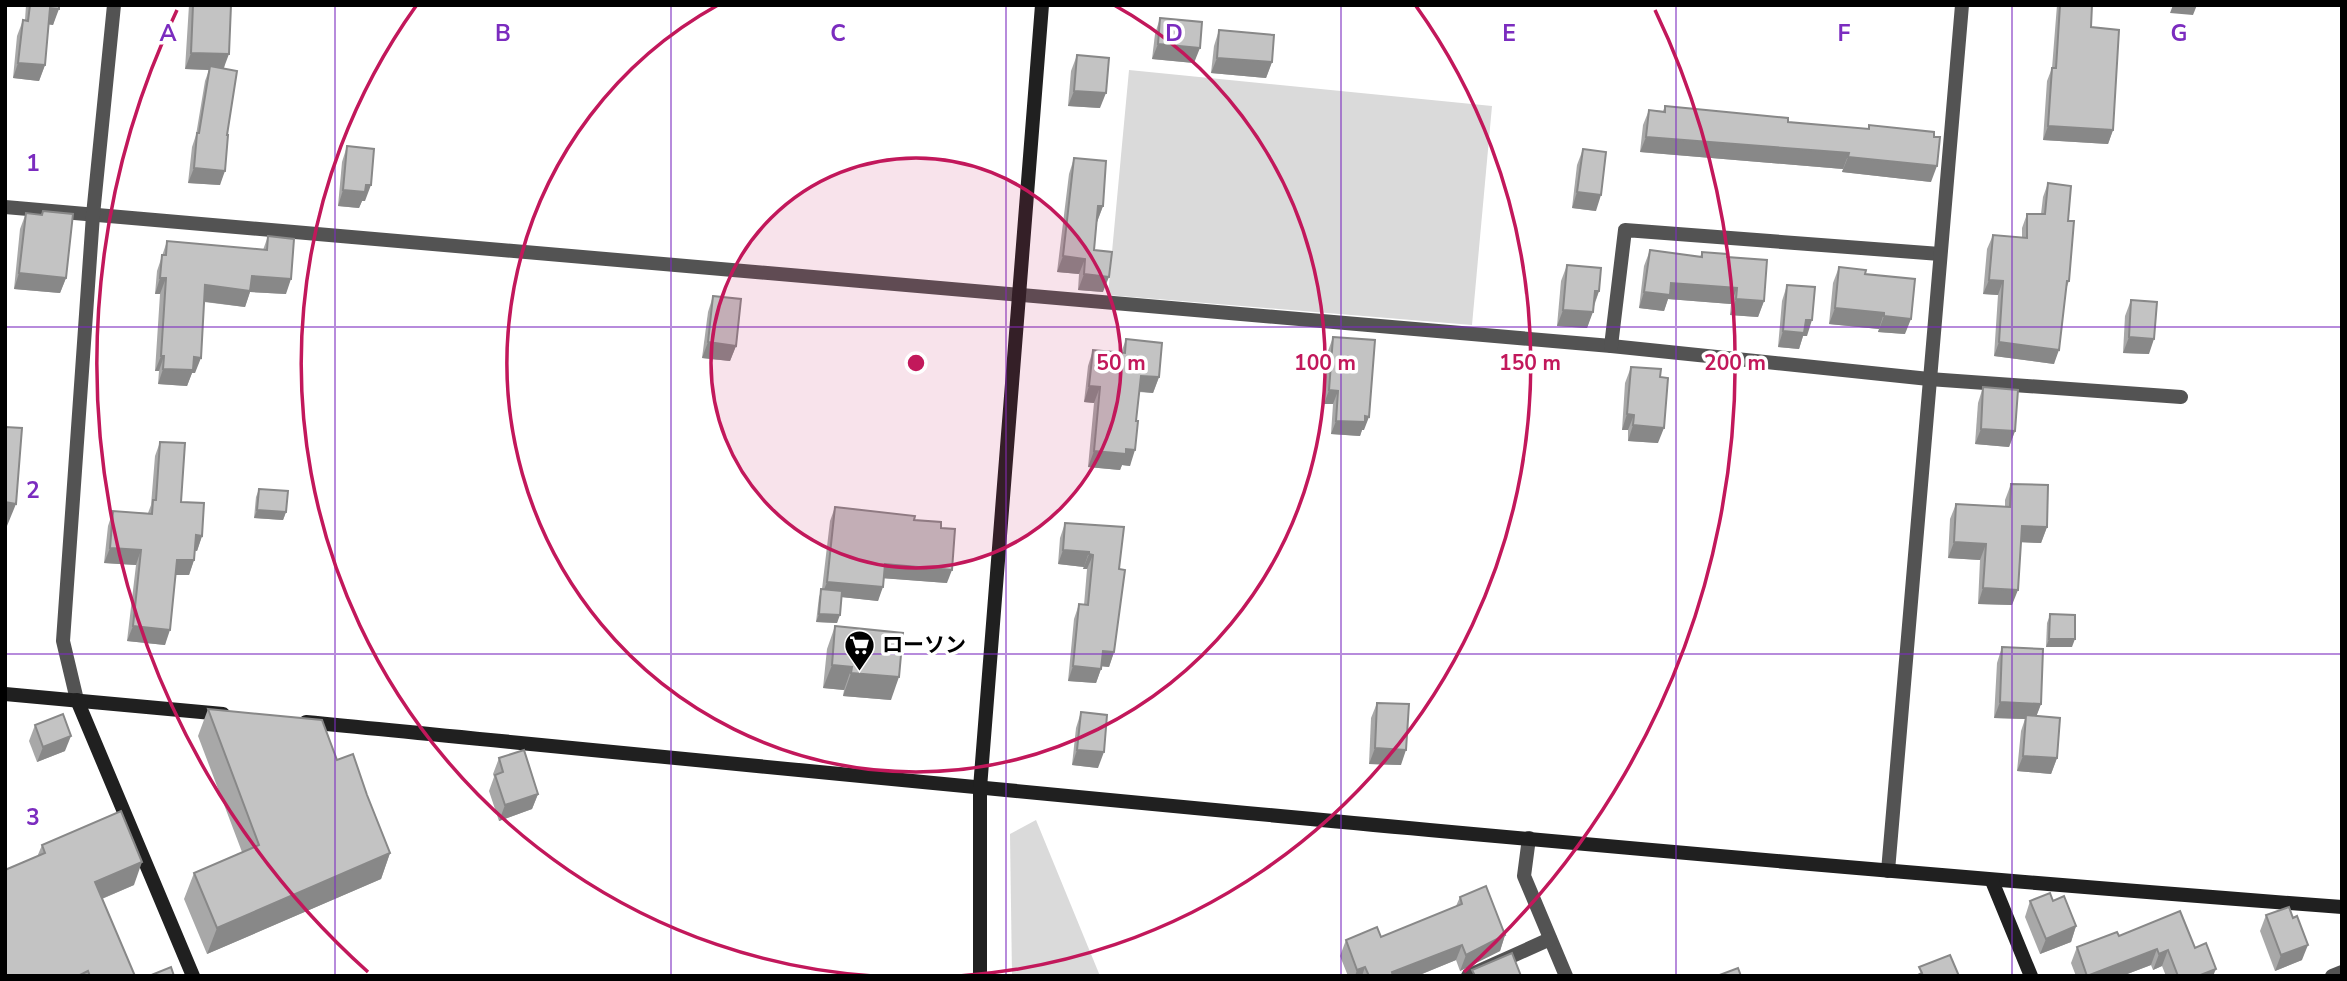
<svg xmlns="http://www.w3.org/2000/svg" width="2347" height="981" viewBox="0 0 2347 981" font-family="'Nunito Sans','Noto Sans JP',sans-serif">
	<rect width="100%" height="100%" fill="#fff"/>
	<!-- green -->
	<g fill="#dadada">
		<polygon points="1129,70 1492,106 1472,325 1108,295"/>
		<polygon points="1036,820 1100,976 1012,976 1010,834"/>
	</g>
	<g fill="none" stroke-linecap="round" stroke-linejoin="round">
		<!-- street -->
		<g stroke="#535353" stroke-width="14">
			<polyline points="5,207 1611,346 1929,379 2181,397"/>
			<polyline points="1611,346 1625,230 1940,254"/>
			<polyline points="77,700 63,641 93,215 114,5"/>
			<polyline points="1529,838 1524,876 1566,976"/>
			<polyline points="1888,871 1962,5"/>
			<polyline points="1468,976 1550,939"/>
			<polyline points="2332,976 2342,972"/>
		</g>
		<!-- secondary -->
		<g stroke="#202020" stroke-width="14">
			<polyline points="5,694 223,714"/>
			<polyline points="77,700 193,976"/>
			<path d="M306,722C984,788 1662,856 2342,907"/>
			<polyline points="1992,881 2031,976"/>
			<polyline points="980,976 980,788 1042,5"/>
		</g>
	</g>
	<!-- wall -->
	<g fill="#a8a8a8">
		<polygon points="26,5 59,5 53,25 49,24 45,65 39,81 13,78 17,36 23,20 25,20"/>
		<polygon points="189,5 231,5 224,69 227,135 220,185 188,183 192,147 196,135 205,81 209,70 185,69"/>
		<polygon points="2057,5 2092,5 2091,27 2113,130 2108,144 2043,140 2047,81 2052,68"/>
		<polygon points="1160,18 1194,63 1152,59 1155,34"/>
		<polygon points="1219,30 1272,62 1266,78 1211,73 1214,46"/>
		<polygon points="1077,55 1100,108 1068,106 1071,71"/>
		<polygon points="1665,106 1788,122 1868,129 1869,125 1931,182 1842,172 1843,169 1640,152 1643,125 1649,110 1663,111"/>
		<polygon points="347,146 365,201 362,201 359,208 338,206 342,162"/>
		<polygon points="1583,149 1596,211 1572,208 1577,165"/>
		<polygon points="1074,158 1103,206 1097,222 1094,250 1103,292 1078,290 1079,274 1057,272 1069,174"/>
		<polygon points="2048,183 2068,221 2069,281 2065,292 2054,364 1994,356 1998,295 1983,294 1987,249 1993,235 2022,238 2022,228 2027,214 2041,214 2043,197"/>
		<polygon points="43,211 66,278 60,293 14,289 20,229 26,213 41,215"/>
		<polygon points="268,236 286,294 250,292 245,307 204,302 195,373 192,373 187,386 158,384 159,371 155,371 160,294 155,294 157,271 167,241 263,250"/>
		<polygon points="1650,250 1700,257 1702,252 1727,257 1764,301 1758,317 1730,315 1731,304 1668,299 1664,311 1639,308 1644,266"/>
		<polygon points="1567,265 1599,291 1587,328 1557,326 1561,281"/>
		<polygon points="1839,267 1865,274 1905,334 1878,332 1879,329 1829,324 1833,283"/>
		<polygon points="1787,285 1807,336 1803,336 1799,349 1778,347 1782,301"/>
		<polygon points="713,296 736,346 730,361 702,358 708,312"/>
		<polygon points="2131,300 2149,354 2123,353 2125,316"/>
		<polygon points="1333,337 1364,430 1362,430 1360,436 1331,434 1333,404 1324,404 1328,351"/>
		<polygon points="1126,339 1159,377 1153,393 1139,392 1130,466 1122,465 1120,470 1088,467 1094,403 1084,402 1088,366 1093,350 1121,353"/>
		<polygon points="1631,367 1658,443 1628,441 1628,430 1622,430 1625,383"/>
		<polygon points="1983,387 2015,431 2009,447 1975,444 1978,403"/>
		<polygon points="160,442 181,502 202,536 197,551 195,550 194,560 189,575 176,575 165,645 127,641 136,565 104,563 108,526 113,511 148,513 151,505 155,456"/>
		<polygon points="2011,484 2047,527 2041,543 2021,542 2012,605 1978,604 1980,560 1948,558 1950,519 1956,504 2005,506 2005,500"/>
		<polygon points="259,489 286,512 283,520 254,518 256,497"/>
		<polygon points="835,507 914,520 941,528 947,583 883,578 878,601 842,597 837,623 816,622 819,597 822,589 830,521"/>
		<polygon points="1065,523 1119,569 1114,652 1109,667 1102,666 1096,683 1068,681 1074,619 1079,604 1084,605 1087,569 1083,569 1084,567 1058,564 1060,538"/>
		<polygon points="2050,615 2072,647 2046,647 2047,623"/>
		<polygon points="835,626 891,700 843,696 844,690 823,688 827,649"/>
		<polygon points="2002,647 2041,704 2036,716 2057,758 2051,774 2017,771 2021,731 2025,719 1994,718 1997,663"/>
		<polygon points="1377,703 1401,765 1369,764 1371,718"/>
		<polygon points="208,709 337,760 367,795 390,853 381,879 207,954 184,899 194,873 242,852 198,736"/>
		<polygon points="1081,712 1098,768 1072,765 1076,728"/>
		<polygon points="35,725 65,751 37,762 29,741"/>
		<polygon points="499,758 538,794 532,809 499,821 489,791 494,777 493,774"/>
		<polygon points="42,845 134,885 102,899 135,976 5,976 37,857"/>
		<polygon points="1460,897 1505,935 1500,951 1460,971 1456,960 1417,976 1348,976 1340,956 1346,940 1381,937 1456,906"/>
		<polygon points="2030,901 2053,901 2076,926 2071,942 2040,954 2025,917"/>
		<polygon points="2266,915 2302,960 2275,971 2260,931"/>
		<polygon points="2119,936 2195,948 2213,976 2166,976 2162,966 2153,970 2151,965 2122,976 2076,976 2071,963 2077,947"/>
	</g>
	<!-- shaded-wall -->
	<g fill="#888">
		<polygon points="2173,5 2197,5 2193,15 2170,13"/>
		<polygon points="50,8 59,9 53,25 45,24"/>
		<polygon points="1158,44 1200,48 1194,63 1152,59"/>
		<polygon points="191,53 229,54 223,70 210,66 209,70 185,69"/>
		<polygon points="1217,58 1272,62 1266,78 1211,73"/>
		<polygon points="18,63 45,65 39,81 13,78"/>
		<polygon points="1074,91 1106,93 1100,108 1068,106"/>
		<polygon points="2048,126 2113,130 2108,144 2043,140"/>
		<polygon points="1646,137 1849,153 1843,169 1640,152"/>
		<polygon points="1848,157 1937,166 1931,182 1842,172"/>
		<polygon points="194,168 225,171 220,185 188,183"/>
		<polygon points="366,185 371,185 365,201 362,201 359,208 338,206 343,190"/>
		<polygon points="1577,192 1601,195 1596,211 1572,208"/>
		<polygon points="1098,206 1103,206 1097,222 1092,221"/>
		<polygon points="1063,256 1085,259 1079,274 1057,272"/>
		<polygon points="19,273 66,278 60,293 14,289"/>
		<polygon points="1084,274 1109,277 1103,292 1078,290"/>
		<polygon points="252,276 291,279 286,294 250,292 245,307 200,301 205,285"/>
		<polygon points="160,278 166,278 160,294 155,294"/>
		<polygon points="1989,280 2003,281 1998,295 1983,294"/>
		<polygon points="1671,283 1737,288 1731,304 1668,299 1664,311 1639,308 1644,292"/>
		<polygon points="1595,291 1599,291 1593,307"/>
		<polygon points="1736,299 1764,301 1758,317 1730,315"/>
		<polygon points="1835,308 1884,313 1879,329 1829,324"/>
		<polygon points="1563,310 1593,312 1587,328 1557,326"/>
		<polygon points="1884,316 1911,319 1905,334 1878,332"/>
		<polygon points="1806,320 1812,320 1807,336 1803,336 1799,349 1778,347 1783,331"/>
		<polygon points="2129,337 2154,339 2149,354 2123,353"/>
		<polygon points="708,342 736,346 730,361 702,358"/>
		<polygon points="1999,342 2059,350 2054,364 1994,356"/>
		<polygon points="161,356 164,356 159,371 155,371"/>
		<polygon points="194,357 201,358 195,373 192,373 187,386 158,384 163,369"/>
		<polygon points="1141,376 1159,377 1153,393 1135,391"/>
		<polygon points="1089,386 1100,387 1094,403 1084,402"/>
		<polygon points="1329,390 1338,391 1333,404 1324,404"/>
		<polygon points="1627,414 1634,415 1628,430 1622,430"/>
		<polygon points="1365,416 1369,417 1364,430 1362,430 1360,436 1331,434 1336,421"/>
		<polygon points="1633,425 1664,428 1658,443 1628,441"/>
		<polygon points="1981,429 2015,431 2009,447 1975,444"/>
		<polygon points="1126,449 1135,450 1130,466 1122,465 1120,470 1088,467 1094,451"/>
		<polygon points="5,502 16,504 7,526 5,526"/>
		<polygon points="257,510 286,512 283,520 254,518"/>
		<polygon points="2022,526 2047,527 2041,543 2016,542"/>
		<polygon points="196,535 202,536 197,551 190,550"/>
		<polygon points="1954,542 1986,544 1980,560 1948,558"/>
		<polygon points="110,548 141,550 136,565 104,563"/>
		<polygon points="1063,550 1089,552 1084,567 1058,564"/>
		<polygon points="1089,554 1093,555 1087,569 1083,569"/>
		<polygon points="177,560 194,560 189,575 172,575"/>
		<polygon points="885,564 952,570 947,583 880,578"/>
		<polygon points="827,582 883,587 878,601 822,595"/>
		<polygon points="1983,588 2018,590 2012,605 1978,604"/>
		<polygon points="819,614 840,615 837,623 816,622"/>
		<polygon points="133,626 170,630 165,645 127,641"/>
		<polygon points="2049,639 2075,639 2072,647 2046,647"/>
		<polygon points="1103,651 1114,652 1109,667 1098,666"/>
		<polygon points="832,665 852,667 844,690 823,688"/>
		<polygon points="1073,666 1101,669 1096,683 1068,681"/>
		<polygon points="851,673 899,677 891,700 843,696"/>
		<polygon points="2000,702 2041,704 2035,720 2026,715 2025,719 1994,718"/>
		<polygon points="71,736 65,751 37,762 43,747"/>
		<polygon points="1375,748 1406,750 1401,765 1369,764"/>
		<polygon points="1077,750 1104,752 1098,768 1072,765"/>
		<polygon points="2023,756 2057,758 2051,774 2017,771"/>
		<polygon points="538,794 532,809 499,821 505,805"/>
		<polygon points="390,853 381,879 207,954 217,928"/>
		<polygon points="142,862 134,885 87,905 95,882"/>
		<polygon points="2076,926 2071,942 2040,954 2046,939"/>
		<polygon points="1505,935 1500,951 1460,971 1466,955"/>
		<polygon points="1462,945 1456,960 1417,976 1391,976 1392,972"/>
		<polygon points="2308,945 2302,960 2275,971 2281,955"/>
		<polygon points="2157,949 2151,965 2122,976 2087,976"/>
		<polygon points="2168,950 2162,966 2153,970 2159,954"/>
		<polygon points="1365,967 1362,976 1355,976 1357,970"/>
		<polygon points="2216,969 2213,976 2198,976"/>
	</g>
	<!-- building -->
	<g fill="#c3c3c3" stroke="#888" stroke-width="2">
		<polygon points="30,5 59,5 59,9 50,8 45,65 18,63 23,20 28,21"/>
		<polygon points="193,5 231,5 229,54 191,53"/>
		<polygon points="2060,5 2092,5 2091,27 2119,30 2113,130 2048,126 2052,68 2056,68"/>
		<polygon points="1160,18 1202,22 1200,48 1158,44"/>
		<polygon points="1219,30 1274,35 1272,62 1217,58"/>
		<polygon points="1077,55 1109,58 1106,93 1074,91"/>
		<polygon points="210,66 237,71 227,135 228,135 225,171 194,168 197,133 199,133"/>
		<polygon points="1665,106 1788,118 1788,122 1869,129 1869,125 1934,132 1934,137 1940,137 1937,166 1848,157 1849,153 1646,137 1649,110 1665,112"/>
		<polygon points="347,146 374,149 371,185 366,185 365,192 343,190"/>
		<polygon points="1583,149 1606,152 1601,195 1577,192"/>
		<polygon points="1074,158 1106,161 1103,206 1098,206 1094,250 1112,252 1109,277 1084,274 1085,259 1063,256"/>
		<polygon points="2048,183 2071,186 2068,221 2074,221 2069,281 2067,281 2059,350 1999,342 2003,281 1989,280 1993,235 2027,238 2027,214 2045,214"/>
		<polygon points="43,211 73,214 66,278 19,273 26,213 42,215"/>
		<polygon points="268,236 294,239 291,279 252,276 250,291 205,285 201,358 194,357 193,370 163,369 164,356 161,356 166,278 160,278 162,255 166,255 167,241 267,250"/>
		<polygon points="1650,250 1702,257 1702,252 1727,254 1727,257 1767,260 1764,301 1736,299 1737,288 1671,283 1670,295 1644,292"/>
		<polygon points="1567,265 1601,268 1599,291 1595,291 1593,312 1563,310"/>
		<polygon points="1839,267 1866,270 1865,274 1915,279 1911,319 1884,316 1884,313 1835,308"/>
		<polygon points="1787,285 1815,287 1812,320 1806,320 1804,333 1783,331"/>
		<polygon points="713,296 741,299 736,346 708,342"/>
		<polygon points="2131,300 2157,302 2154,339 2129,337"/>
		<polygon points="1333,337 1375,340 1369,417 1365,416 1365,422 1336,421 1338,391 1329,390"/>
		<polygon points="1126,339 1162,343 1159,377 1141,376 1136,421 1138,421 1135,450 1126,449 1126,454 1094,451 1100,387 1089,386 1093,350 1125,353"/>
		<polygon points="1631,367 1661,369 1660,377 1668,378 1664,428 1633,425 1634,415 1627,414"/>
		<polygon points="1983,387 2018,390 2015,431 1981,429"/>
		<polygon points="5,427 22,428 16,504 5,502"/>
		<polygon points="160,442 185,443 181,502 204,503 202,536 196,535 194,560 177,560 170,630 133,626 141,550 110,548 113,511 152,514 153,500 156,500"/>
		<polygon points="2011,484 2048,485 2047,527 2022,526 2018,590 1983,588 1986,544 1954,542 1956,504 2010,507"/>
		<polygon points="259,489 288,491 286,512 257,510"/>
		<polygon points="835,507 915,516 914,520 941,522 941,528 955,529 952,570 885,564 883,587 827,582"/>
		<polygon points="1065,523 1124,527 1119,569 1125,570 1114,652 1103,651 1101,669 1073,666 1079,604 1088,605 1093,555 1089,554 1089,552 1063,550"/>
		<polygon points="821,589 842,591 840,615 819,614"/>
		<polygon points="2050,614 2075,615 2075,639 2049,639"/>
		<polygon points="835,626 903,633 899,677 851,673 852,667 832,665"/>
		<polygon points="2002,647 2043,649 2041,704 2000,702"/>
		<polygon points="1377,703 1409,704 1406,750 1375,748"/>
		<polygon points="208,709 322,720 337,760 353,754 367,795 390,853 217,928 194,873 259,845"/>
		<polygon points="1081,712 1107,715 1104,752 1077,750"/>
		<polygon points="63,714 71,736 43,747 35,725"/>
		<polygon points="2026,715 2060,718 2057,758 2023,756"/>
		<polygon points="524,750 538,794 505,805 495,775 503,772 499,758"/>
		<polygon points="121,811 142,862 95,882 135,976 90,976 88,971 78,976 5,976 5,870 45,853 42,845"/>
		<polygon points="1486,886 1505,935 1466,955 1462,945 1392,972 1393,976 1369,976 1365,967 1357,970 1346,940 1377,927 1381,937 1462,904 1460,897"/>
		<polygon points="2050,893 2053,901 2064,896 2076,926 2046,939 2030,901"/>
		<polygon points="2289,907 2293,918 2297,916 2308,945 2281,955 2266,915"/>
		<polygon points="2180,911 2195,948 2206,943 2216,969 2198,976 2178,976 2168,950 2159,954 2157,949 2087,976 2077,947 2117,932 2119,936"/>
		<polygon points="1512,953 1521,976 1475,976 1472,970"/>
		<polygon points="1950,955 1959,976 1916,976 1922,973 1919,967"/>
		<polygon points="171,967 174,976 149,976"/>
		<polygon points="1738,968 1741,976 1717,976"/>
	</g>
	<!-- grid -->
	<path fill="none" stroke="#7b2cbf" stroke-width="2" stroke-opacity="0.55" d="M335,5V976M671,5V976M1006,5V976M1341,5V976M1676,5V976M2012,5V976M5,327H2342M5,654H2342"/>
	<!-- distance rings -->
	<circle cx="916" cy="363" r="205" fill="#c2185b" fill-opacity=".12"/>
	<g fill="none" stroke="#c2185b" stroke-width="3.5">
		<circle cx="916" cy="363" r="205"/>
		<path d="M1114 5A409 409 0 1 1 718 5"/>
		<path d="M873 976A614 614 0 0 1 416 6M1416 6A614 614 0 0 1 959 976"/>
		<path d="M368 972A819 819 0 0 1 177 10M1655 10A819 819 0 0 1 1464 972"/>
	</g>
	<!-- icons -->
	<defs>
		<symbol id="supermarket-pin" viewBox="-11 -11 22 30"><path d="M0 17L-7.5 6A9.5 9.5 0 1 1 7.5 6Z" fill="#000" stroke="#fff"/><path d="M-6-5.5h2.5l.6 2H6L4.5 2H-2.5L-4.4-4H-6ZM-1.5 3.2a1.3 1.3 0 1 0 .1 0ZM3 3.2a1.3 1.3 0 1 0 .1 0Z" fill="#fff"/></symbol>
	</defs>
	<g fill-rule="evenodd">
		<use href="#supermarket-pin" x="842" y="628" width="35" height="47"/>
	</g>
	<g text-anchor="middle" stroke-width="7" stroke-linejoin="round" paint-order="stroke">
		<!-- poi labels -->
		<g font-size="21" font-weight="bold" fill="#000" stroke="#fff" text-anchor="start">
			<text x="882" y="652">ローソン</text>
		</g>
	</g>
	<g font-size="23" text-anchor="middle" font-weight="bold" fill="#7b2cbf" stroke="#fff" stroke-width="7" stroke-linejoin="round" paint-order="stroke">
		<text x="168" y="41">A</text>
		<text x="503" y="41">B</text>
		<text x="838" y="41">C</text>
		<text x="1174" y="41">D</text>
		<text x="1509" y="41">E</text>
		<text x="1844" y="41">F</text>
		<text x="2179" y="41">G</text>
		<text x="33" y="171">1</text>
		<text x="33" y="498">2</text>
		<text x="33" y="825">3</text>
	</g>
	<circle cx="916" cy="363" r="10" fill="#c2185b" stroke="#fff" stroke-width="3.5"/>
	<g font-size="21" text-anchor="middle" font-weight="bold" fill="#c2185b" stroke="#fff" stroke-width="7" stroke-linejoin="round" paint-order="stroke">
		<text x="1121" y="370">50 m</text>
		<text x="1325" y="370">100 m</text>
		<text x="1530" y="370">150 m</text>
		<text x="1735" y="370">200 m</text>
	</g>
	<!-- border -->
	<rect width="2347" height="981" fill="none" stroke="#000000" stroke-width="14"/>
</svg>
